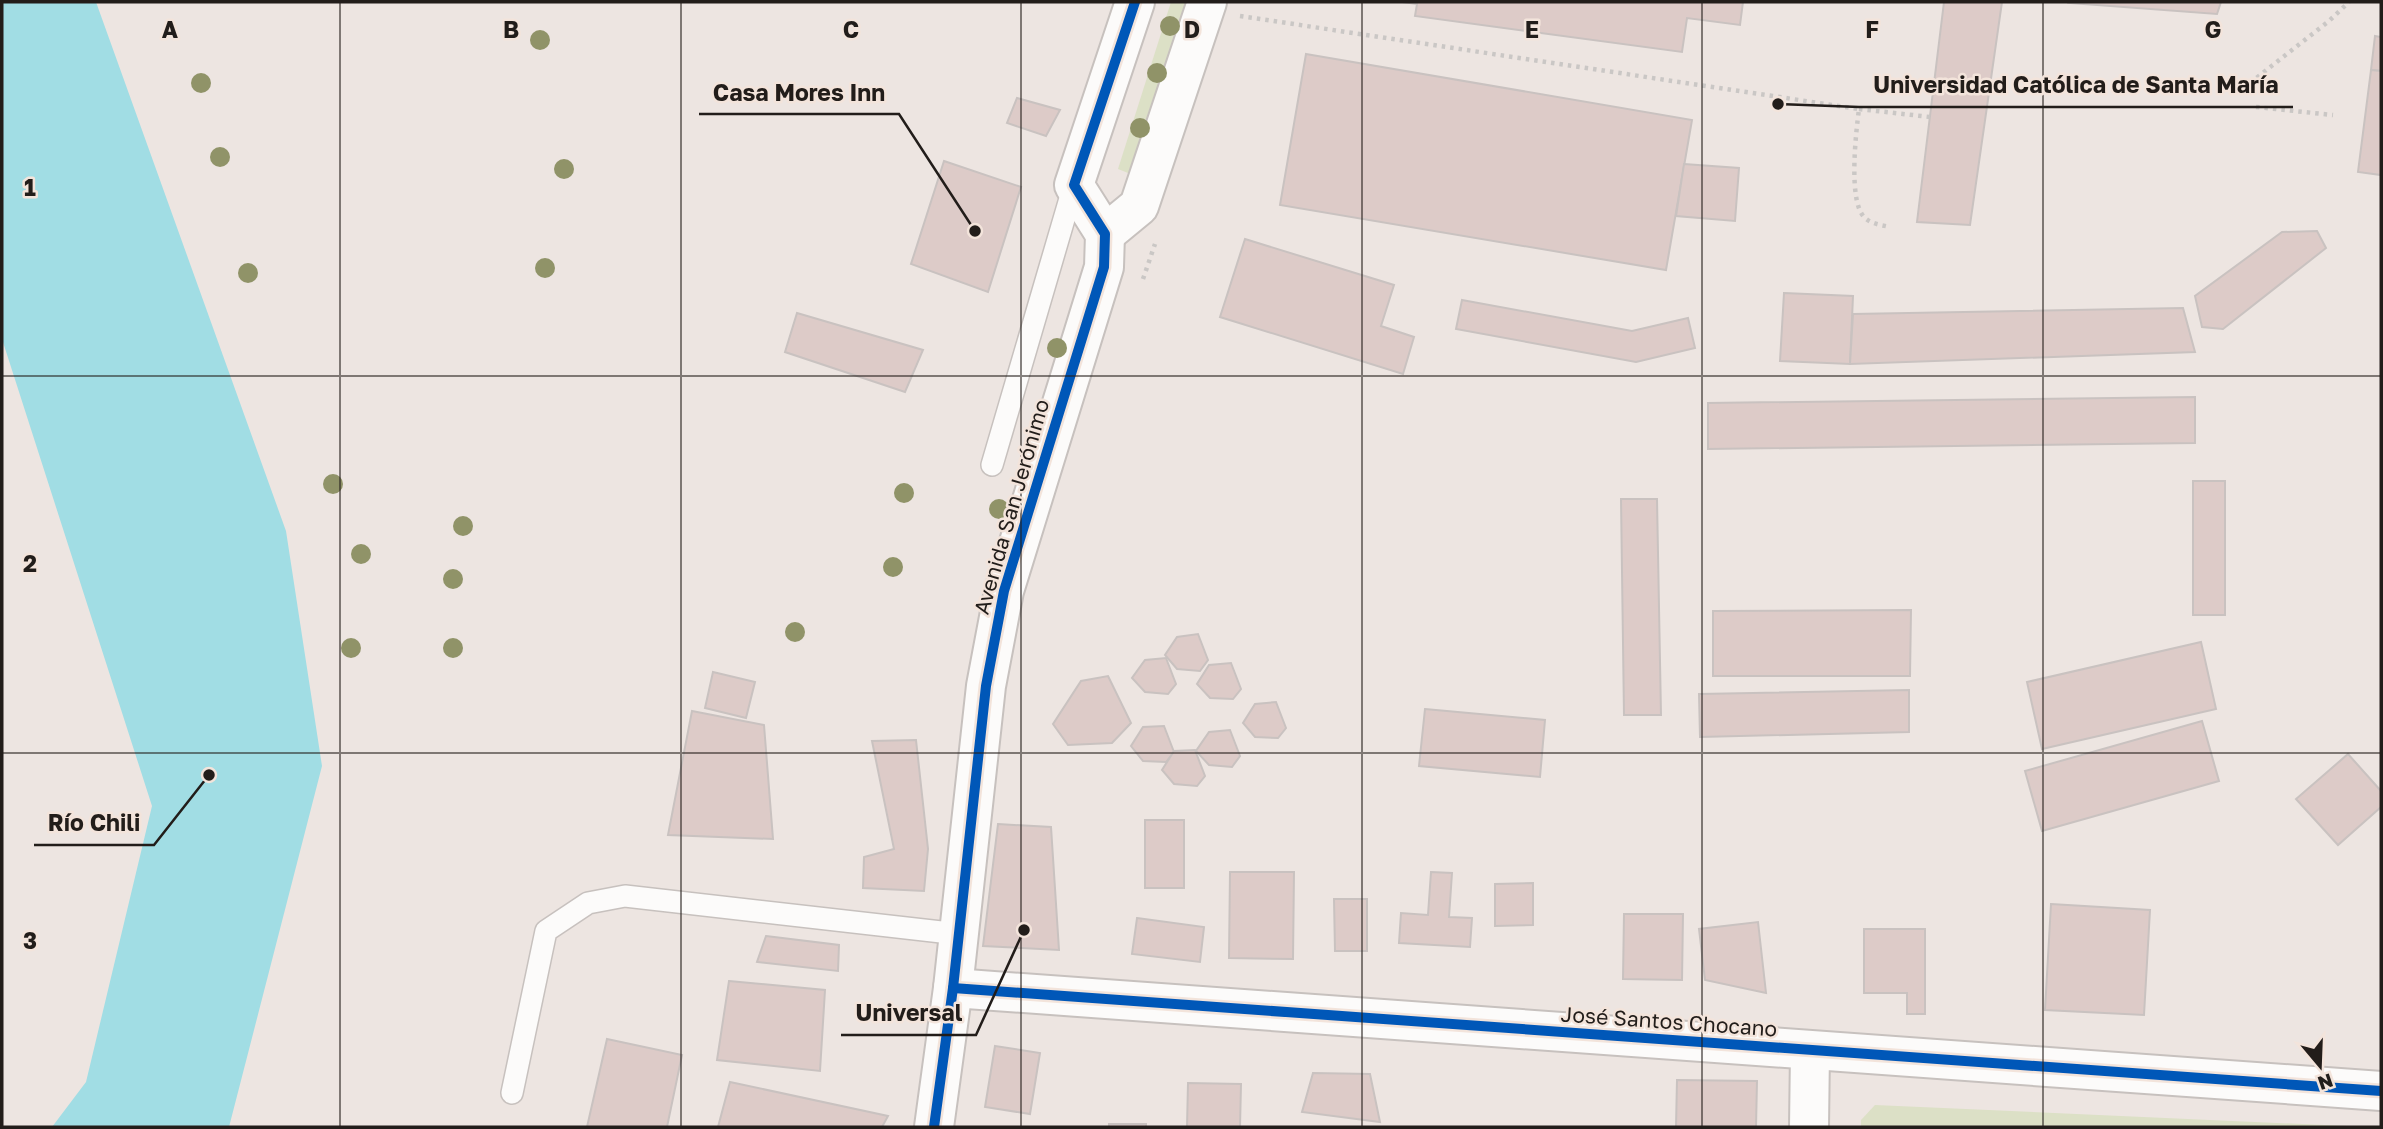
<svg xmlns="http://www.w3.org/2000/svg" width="2383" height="1129" viewBox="0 0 2383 1129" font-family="'Golos Text',sans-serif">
	<rect width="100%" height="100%" fill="#ede5e1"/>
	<!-- green -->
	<g fill="#dce0c6">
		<polygon points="1171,2 1191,2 1133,175 1118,169"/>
		<polygon points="1875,1105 2369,1127 1861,1127 1861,1120"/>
	</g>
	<!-- water -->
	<polygon fill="#a1dde4" points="2,2 96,2 286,531 322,766 229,1127 52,1127 86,1082 152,806 2,339"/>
	<!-- building -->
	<g fill="#ddcbc8" stroke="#c9c2c0" stroke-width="2">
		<polygon points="1402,2 1743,2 1740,25 1687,18 1682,52 1415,16 1417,4"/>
		<polygon points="1944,2 2002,2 1970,225 1917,222"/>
		<polygon points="2070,2 2221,2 2217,14 2069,3"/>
		<polygon points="2375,36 2381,37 2381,71 2371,70"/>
		<polygon points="1306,54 1692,120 1666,270 1280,205"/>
		<polygon points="2371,70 2381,71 2381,175 2358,172"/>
		<polygon points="1017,98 1060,110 1046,136 1007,123"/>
		<polygon points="944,161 1021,187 988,292 911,264"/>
		<polygon points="1684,164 1739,168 1735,221 1676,216"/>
		<polygon points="2317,231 2326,248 2223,329 2202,327 2195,296 2282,232"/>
		<polygon points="1245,239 1394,285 1381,326 1414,337 1403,374 1220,317"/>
		<polygon points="1784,293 1853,296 1850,364 1780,361"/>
		<polygon points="1462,300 1632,331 1688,318 1695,348 1636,362 1456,329"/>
		<polygon points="2183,308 2195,352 1850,364 1853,314"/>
		<polygon points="797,313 923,350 905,392 785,352"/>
		<polygon points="2195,397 2195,443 1708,449 1708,403"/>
		<rect x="2193" y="481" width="32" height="134"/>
		<polygon points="1621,499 1657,499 1661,715 1624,715"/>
		<polygon points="1911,610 1910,676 1713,676 1713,611"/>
		<polygon points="1198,634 1208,660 1200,671 1177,669 1165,655 1177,637"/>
		<polygon points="2201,642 2216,709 2042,749 2027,682"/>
		<polygon points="1166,658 1176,684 1168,694 1145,692 1132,678 1145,660"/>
		<polygon points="1231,663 1241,689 1233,699 1210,698 1197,684 1209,665"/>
		<polygon points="713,672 755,682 746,718 705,708"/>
		<polygon points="1108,676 1131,723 1112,743 1068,745 1053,724 1081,681"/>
		<polygon points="1909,690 1909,732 1700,737 1699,694"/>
		<polygon points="1276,702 1286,728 1278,738 1255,737 1243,723 1255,704"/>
		<polygon points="1425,709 1545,720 1540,777 1419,766"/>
		<polygon points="692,711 764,725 773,839 668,835"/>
		<polygon points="2202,721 2219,781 2042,831 2025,771"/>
		<polygon points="1164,726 1174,752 1166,762 1143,761 1131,746 1143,727"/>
		<polygon points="1230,730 1240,756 1232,767 1209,765 1196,751 1209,732"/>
		<polygon points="916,740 928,849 924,891 863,888 864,857 894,849 872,741"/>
		<polygon points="1195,750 1205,776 1197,786 1174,784 1162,770 1174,751"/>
		<polygon points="2348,754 2381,791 2381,807 2338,845 2296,799"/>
		<rect x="1145" y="820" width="39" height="68"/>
		<polygon points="998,824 1051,827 1059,950 983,946"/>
		<polygon points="1230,872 1294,872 1293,959 1229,958"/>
		<polygon points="1431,872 1452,873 1449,917 1472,918 1470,947 1399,943 1401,913 1428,915"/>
		<polygon points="1533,883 1533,925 1495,926 1495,884"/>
		<polygon points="1334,899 1367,899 1367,951 1335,951"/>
		<polygon points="2051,904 2150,910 2144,1015 2045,1010"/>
		<polygon points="1624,914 1683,914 1682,980 1623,979"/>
		<polygon points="1137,918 1204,927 1200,962 1132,954"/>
		<polygon points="1758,922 1766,993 1705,980 1699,929"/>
		<polygon points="1864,929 1925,929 1925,1014 1907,1014 1907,993 1864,993"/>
		<polygon points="766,936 839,945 838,971 757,962"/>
		<polygon points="729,981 825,990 820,1071 717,1060"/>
		<polygon points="607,1039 682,1055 667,1127 587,1127"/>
		<polygon points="995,1046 1040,1053 1030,1114 985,1107"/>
		<polygon points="1313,1073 1370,1074 1380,1122 1302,1112"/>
		<polygon points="1677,1080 1757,1081 1756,1127 1676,1127"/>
		<polygon points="730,1082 888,1116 882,1127 718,1127"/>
		<polygon points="1188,1083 1241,1084 1240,1127 1187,1127"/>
		<rect x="1109" y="1124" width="37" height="3"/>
	</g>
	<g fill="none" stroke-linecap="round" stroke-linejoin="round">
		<defs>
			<g id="lane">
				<polyline points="992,465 1074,185"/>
				<polyline points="512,1093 546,931 588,903 625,896 959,934"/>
			</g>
			<g id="secondary">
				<polyline points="1105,234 1139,206 1207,2"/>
				<polyline points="953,988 2381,1091"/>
				<polyline points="934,1127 953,988 986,686 1004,591 1104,267 1105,234 1074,185 1135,2"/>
				<polyline points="1809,1127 1810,1051"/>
			</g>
		</defs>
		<!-- lane casing -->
		<use href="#lane" stroke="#c7c1be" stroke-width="24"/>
		<!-- secondary casing -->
		<use href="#secondary" stroke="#c7c1be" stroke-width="42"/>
		<!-- path -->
		<g stroke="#cac7c5" stroke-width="4.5" stroke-dasharray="3.5 5" stroke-linecap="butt">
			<path d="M1240,16L1859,109C1856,132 1848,200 1864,217C1871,224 1881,225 1890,227"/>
			<polyline points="2250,83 2329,21 2349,2"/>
			<polyline points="2256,107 2333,115"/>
			<polyline points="1859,109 1930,117"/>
			<polyline points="1143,279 1155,244"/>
		</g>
		<!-- lane -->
		<use href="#lane" stroke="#fcfbfa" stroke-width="21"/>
		<!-- secondary -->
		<use href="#secondary" stroke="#fcfbfa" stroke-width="38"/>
		<defs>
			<g id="cycleway">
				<polyline points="953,988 2381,1091"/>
				<polyline points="934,1127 953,988 986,686 1004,591 1104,267 1105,234 1074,185 1135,2"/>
			</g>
		</defs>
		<!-- cycleway casing -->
		<use href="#cycleway" stroke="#f3e4db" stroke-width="15"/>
		<!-- cycleway -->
		<use href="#cycleway" stroke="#0057b8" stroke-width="10"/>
	</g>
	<!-- trees -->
	<g fill="#909368">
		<circle cx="1170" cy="26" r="10"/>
		<circle cx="540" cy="40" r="10"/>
		<circle cx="1157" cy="73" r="10"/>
		<circle cx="201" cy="83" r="10"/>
		<circle cx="1140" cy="128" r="10"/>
		<circle cx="220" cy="157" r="10"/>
		<circle cx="564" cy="169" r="10"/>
		<circle cx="545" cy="268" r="10"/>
		<circle cx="248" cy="273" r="10"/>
		<circle cx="1057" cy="348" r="10"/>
		<circle cx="333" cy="484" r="10"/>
		<circle cx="904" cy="493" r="10"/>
		<circle cx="999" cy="509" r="10"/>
		<circle cx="463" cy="526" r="10"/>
		<circle cx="361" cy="554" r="10"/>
		<circle cx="893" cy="567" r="10"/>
		<circle cx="453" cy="579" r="10"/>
		<circle cx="795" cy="632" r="10"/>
		<circle cx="351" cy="648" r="10"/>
		<circle cx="453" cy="648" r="10"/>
	</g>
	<!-- grid -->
	<path fill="none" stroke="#221d1a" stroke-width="2" stroke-opacity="0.55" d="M340,2V1127M681,2V1127M1021,2V1127M1362,2V1127M1702,2V1127M2043,2V1127M2,376H2381M2,753H2381"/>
	<g text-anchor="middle" stroke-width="5" stroke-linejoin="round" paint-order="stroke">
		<!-- street labels -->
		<g font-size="21" fill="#221d1a" stroke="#f3e4db">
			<text transform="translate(1012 507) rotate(-74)" y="7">Avenida San Jerónimo</text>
			<text transform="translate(1669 1022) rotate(4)" y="7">José Santos Chocano</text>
		</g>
	</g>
	<g font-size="23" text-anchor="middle" font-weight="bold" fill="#221d1a" stroke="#f3e4db" stroke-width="5" stroke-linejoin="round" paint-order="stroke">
		<text x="170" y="38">A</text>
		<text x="511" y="38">B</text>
		<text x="851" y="38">C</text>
		<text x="1192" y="38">D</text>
		<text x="1532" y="38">E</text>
		<text x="1872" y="38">F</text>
		<text x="2213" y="38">G</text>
		<text x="30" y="196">1</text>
		<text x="30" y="572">2</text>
		<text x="30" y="949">3</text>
	</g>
	<!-- callouts -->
	<path fill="none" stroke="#221d1a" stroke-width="2.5" d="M1778 104L1859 107H2293M975 231L899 114H699M209 775L154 845H34M1024 930L976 1035H841"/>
	<g fill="#221d1a" stroke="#f3e4db" stroke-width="2.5">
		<circle cx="1778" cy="104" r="7"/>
		<circle cx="975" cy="231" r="7"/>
		<circle cx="209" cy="775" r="7"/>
		<circle cx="1024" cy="930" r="7"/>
	</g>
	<g font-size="23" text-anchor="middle" font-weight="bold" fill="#221d1a" stroke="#f3e4db" stroke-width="5" stroke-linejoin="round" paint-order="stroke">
		<text x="2076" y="93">Universidad Católica de Santa María</text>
		<text x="799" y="101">Casa Mores Inn</text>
		<text x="94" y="831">Río Chili</text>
		<text x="909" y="1021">Universal</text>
	</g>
	<!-- border -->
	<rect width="2383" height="1129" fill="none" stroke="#221d1a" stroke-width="7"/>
	<!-- north arrow -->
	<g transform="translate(2320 1066) rotate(161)" stroke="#f3e4db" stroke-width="5" paint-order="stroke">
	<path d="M0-5L12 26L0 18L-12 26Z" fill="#221d1a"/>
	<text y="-10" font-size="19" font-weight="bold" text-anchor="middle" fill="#221d1a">N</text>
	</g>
</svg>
